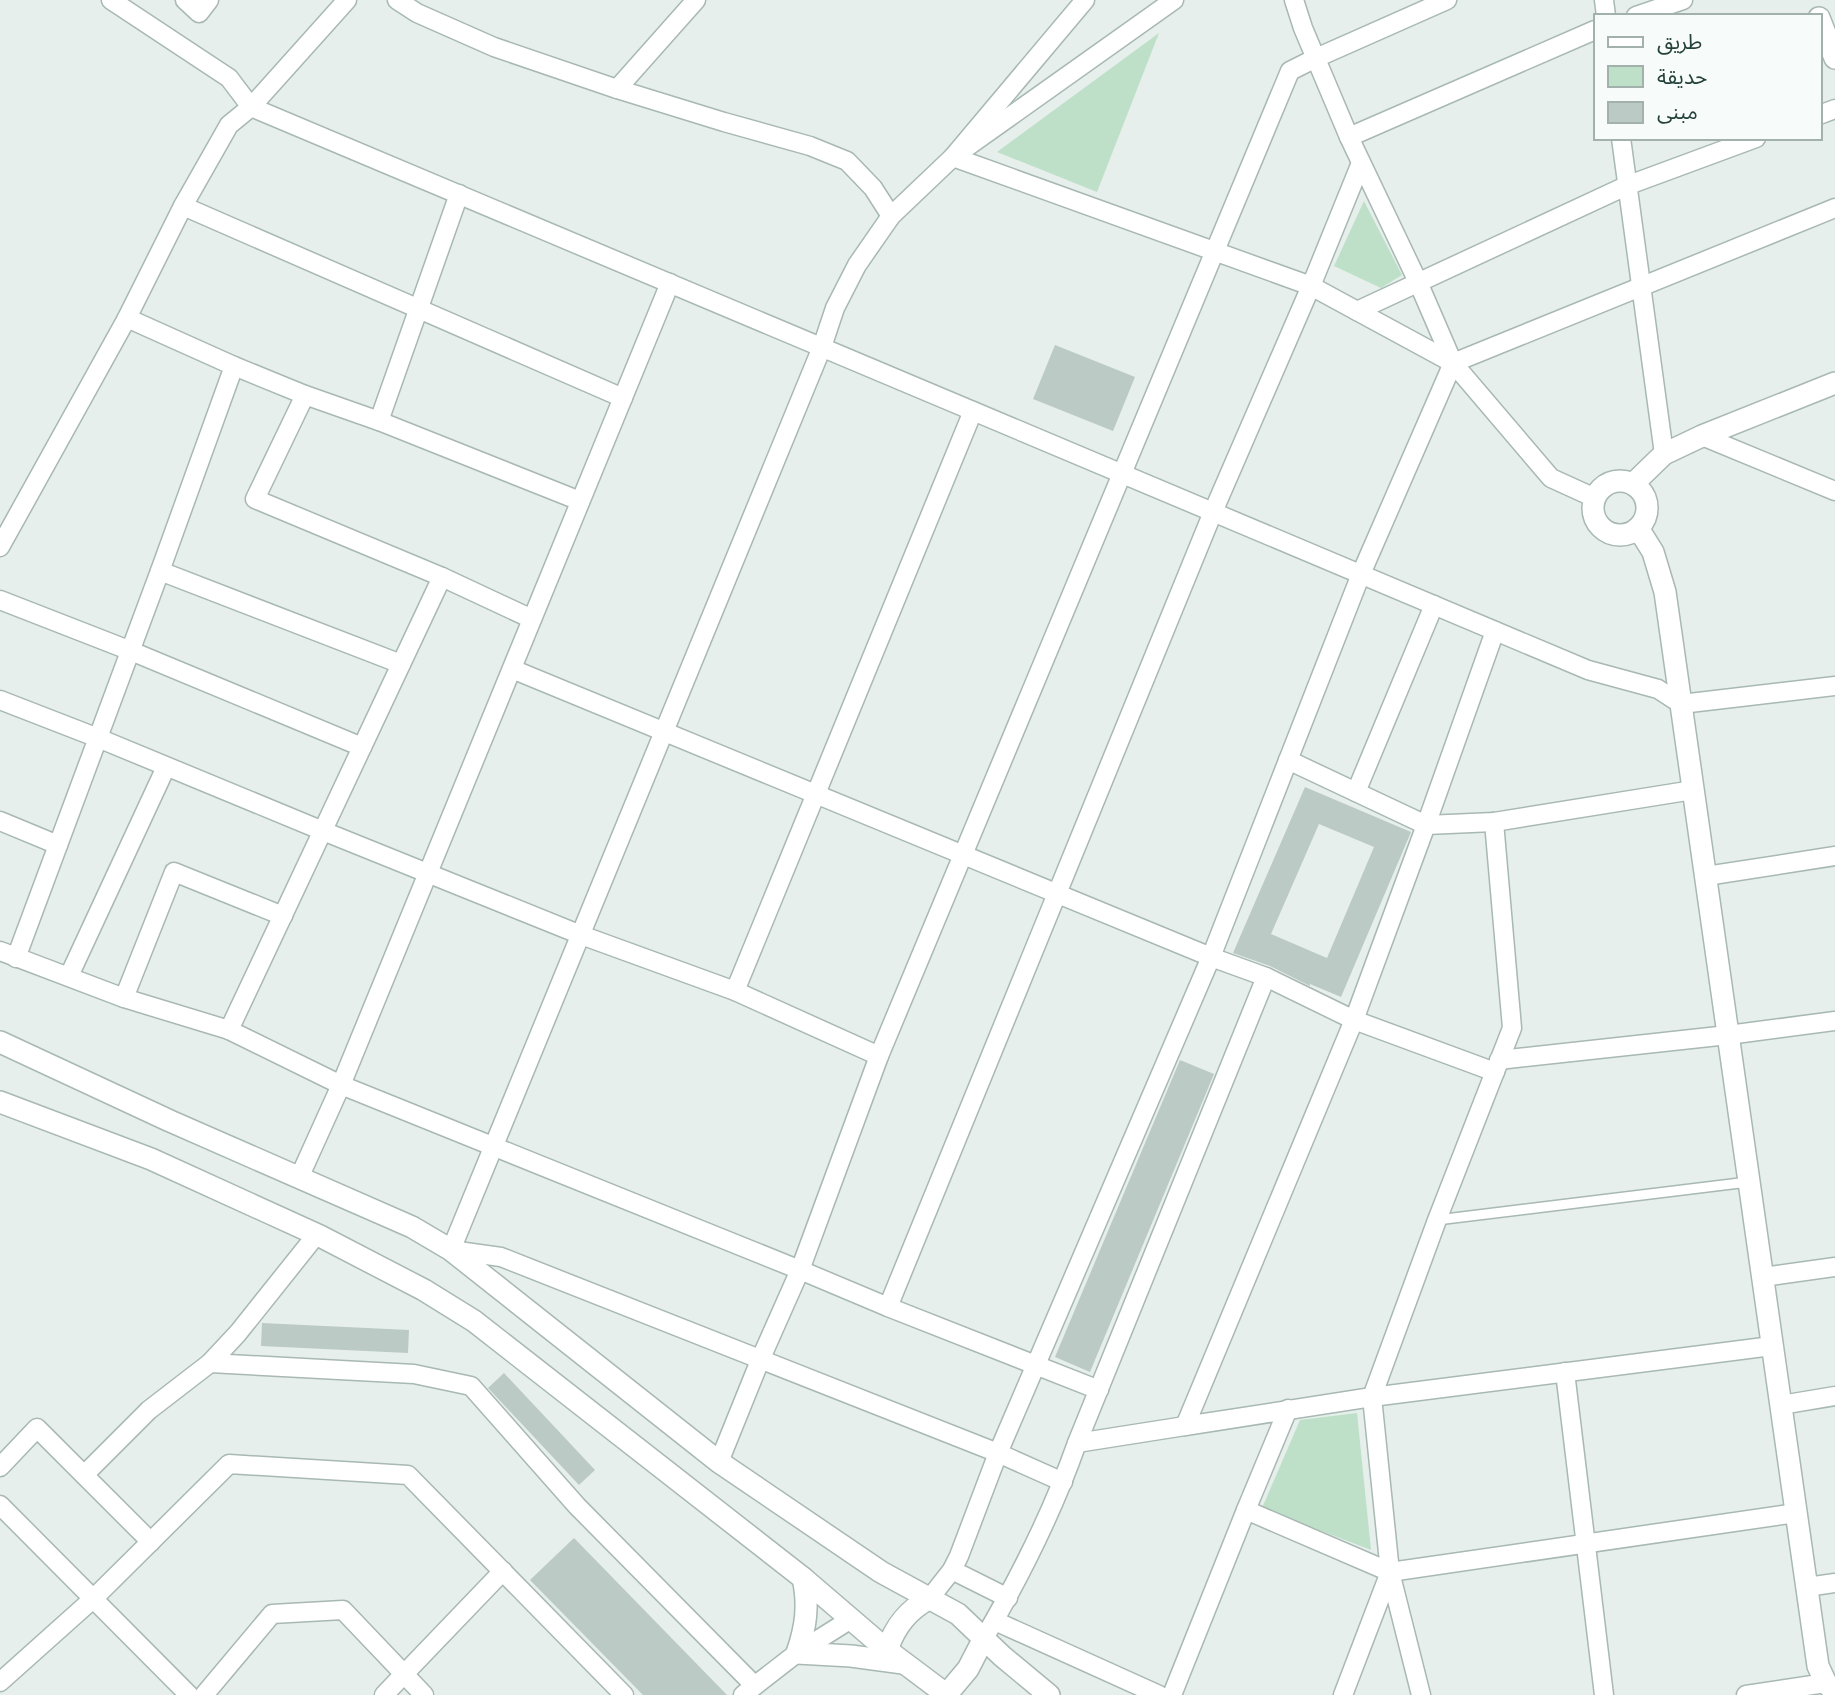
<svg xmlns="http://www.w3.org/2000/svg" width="1835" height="1695" viewBox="0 0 1835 1695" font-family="'Archivo Narrow','Noto Sans Arabic',sans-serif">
	<rect width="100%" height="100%" fill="#e6efeb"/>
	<!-- green -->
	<g fill="#bfe0c8">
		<polygon points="1159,33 1097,192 997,152"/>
		<polygon points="1364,201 1402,275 1381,288 1334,266"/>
		<polygon points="1357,1413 1371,1550 1262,1508 1300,1420"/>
	</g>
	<!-- building -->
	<g fill="#bbcac4" fill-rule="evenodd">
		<polygon points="1055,345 1135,377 1113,431 1033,399"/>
		<path d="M1305,787L1411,832L1341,997L1310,984V986L1270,966L1233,953ZM1319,824L1374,847L1327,958L1271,934Z"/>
		<polygon points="1180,1060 1214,1074 1090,1372 1055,1357"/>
		<polygon points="262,1323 409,1330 408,1353 261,1346"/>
		<polygon points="504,1373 595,1470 579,1485 488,1388"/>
		<polygon points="574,1538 727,1695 643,1695 530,1580"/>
	</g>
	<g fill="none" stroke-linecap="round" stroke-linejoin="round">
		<defs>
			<polyline id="service" points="1437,1220 1748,1182"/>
			<g id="minor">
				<polyline points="111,0 229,78 251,107 1588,670 1658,689 1681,704 1835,686"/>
				<polyline points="185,0 199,13 209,0"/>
				<polyline points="397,0 417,13 494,47 617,89 724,122 810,146 847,161 873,188 891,216"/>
				<polyline points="1085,0 953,157 1311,286 1453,363"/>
				<polyline points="1294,0 1303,28 1349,137"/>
				<polyline points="1604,0 1606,16"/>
				<polyline points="1636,16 1683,0"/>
				<polyline points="617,89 696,0"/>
				<polyline points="1819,115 1835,109"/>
				<polyline points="1621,138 1664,454"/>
				<polyline points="183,206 623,398"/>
				<polyline points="1357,311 1626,186 1756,138"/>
				<polyline points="127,318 234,366 305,395"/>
				<polyline points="1453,363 1418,282 1349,137 1595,30"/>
				<polyline points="1453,363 1835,208"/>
				<polyline points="379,421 459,194"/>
				<polyline points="1702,436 1835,491"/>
				<polyline points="0,547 127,318 183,206 229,125 251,107 347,0"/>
				<polyline points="160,571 401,664"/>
				<polyline points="0,600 131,651 362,747"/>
				<polyline points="532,619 442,577 255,499 305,395 379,421 580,501"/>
				<polyline points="512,669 1211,957 1266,977 1354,1020 1495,1072"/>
				<polyline points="0,700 98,738 323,831 581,935 735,991 879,1056"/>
				<polyline points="1288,760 1426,825 1495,631"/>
				<polyline points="1693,790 1494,822 1426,825 1354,1020 1185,1426 1372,1397 1772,1346"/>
				<polyline points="1356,792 1434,605"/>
				<polyline points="0,821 58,845"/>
				<polyline points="1706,876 1835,856"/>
				<polyline points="0,951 124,998 229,1030 341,1085 800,1270 888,1307 1099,1390"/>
				<polyline points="16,958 160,571 234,366"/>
				<polyline points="69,976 166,767"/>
				<polyline points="735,991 973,411"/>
				<polyline points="124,998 174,872 283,916"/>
				<polyline points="229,1030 442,577"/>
				<polyline points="1499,1060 1728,1035 1835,1021"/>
				<polyline points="299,1178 341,1085 670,283"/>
				<polyline points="1763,1277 1835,1267"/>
				<polyline points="888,1307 1213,512 1311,286 1361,163"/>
				<polyline points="210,1363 238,1333 317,1234"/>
				<polyline points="1565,1372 1604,1695"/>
				<polyline points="1781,1405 1835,1396"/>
				<polyline points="1288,1409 1246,1510 1390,1572 1796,1513"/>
				<polyline points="1077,1443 1185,1426"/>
				<polyline points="719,1462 761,1358 800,1270 879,1056 1290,71 1316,58 1447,0"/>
				<polyline points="0,1467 37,1428 151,1542"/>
				<polyline points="84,1475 149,1410 210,1363 414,1374 471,1386 577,1506 754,1685"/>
				<polyline points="1063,1482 998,1453 501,1257 451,1250 822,347 835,308 857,265 891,216 953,157 1174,0"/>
				<polyline points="0,1505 189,1695"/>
				<polyline points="952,1570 1008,1598"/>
				<polyline points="1807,1587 1835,1583"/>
				<polyline points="930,1598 952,1570 959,1556 998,1453 1211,957 1361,574 1453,363 1551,478 1595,498"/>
				<polyline points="995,1621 1159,1695"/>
				<path d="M983,1640C1020,1577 1053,1511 1077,1443L1266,977"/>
				<polyline points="0,1682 94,1598 229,1464 408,1475 624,1695"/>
				<polyline points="204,1695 272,1614 343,1610 424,1695"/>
				<polyline points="384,1695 503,1571"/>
				<polyline points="743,1695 797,1653 851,1619"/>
				<polyline points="1172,1695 1246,1510"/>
				<polyline points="1343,1695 1390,1572"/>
				<polyline points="1421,1695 1390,1572 1372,1397 1437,1220 1512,1028 1494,822"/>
				<polyline points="1746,1695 1826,1683"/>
			</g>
			<g id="tertiary">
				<polyline points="1819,18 1835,58"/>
				<circle cx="1620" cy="508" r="27"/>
				<polyline points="1633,484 1664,454 1702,436 1835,383"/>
				<polyline points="1638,528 1653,552 1665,592 1818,1666 1826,1683 1835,1692"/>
				<polyline points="0,1042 170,1121 412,1227 451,1250 719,1462 881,1572 958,1614 1002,1656 1049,1695"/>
				<polyline points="0,1102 151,1159 320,1236 424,1290 474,1321 803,1578 887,1650 947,1695"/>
				<path d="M803,1578C809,1605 806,1627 797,1653L851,1656L903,1663"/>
				<path d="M887,1650C895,1626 908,1610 930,1598"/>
				<polyline points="947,1694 968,1669 983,1640"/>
			</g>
		</defs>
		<!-- service casing -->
		<use href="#service" stroke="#a8b8b2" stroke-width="12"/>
		<!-- minor casing -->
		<use href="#minor" stroke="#a8b8b2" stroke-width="21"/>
		<!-- tertiary casing -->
		<use href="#tertiary" stroke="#a8b8b2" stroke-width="24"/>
		<!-- service -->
		<use href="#service" stroke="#fff" stroke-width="9"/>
		<!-- minor -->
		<use href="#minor" stroke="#fff" stroke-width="18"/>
		<!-- tertiary -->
		<use href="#tertiary" stroke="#fff" stroke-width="21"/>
	</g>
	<!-- legend -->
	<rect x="1594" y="14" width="228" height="126" fill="#f7fbf9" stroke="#a3b1ad" stroke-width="2"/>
	<rect x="1608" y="37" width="35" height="10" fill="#ffffff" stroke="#a3b1ad" stroke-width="2"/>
	<text x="1657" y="49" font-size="21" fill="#24423a">طريق</text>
	<rect x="1608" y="66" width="35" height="21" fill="#bfe0c8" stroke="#a3b1ad" stroke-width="2"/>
	<text x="1657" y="84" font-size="21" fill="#24423a">حديقة</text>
	<rect x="1608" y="102" width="35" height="21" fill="#bbcac4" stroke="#a3b1ad" stroke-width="2"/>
	<text x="1657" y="119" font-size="21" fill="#24423a">مبنى</text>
</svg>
